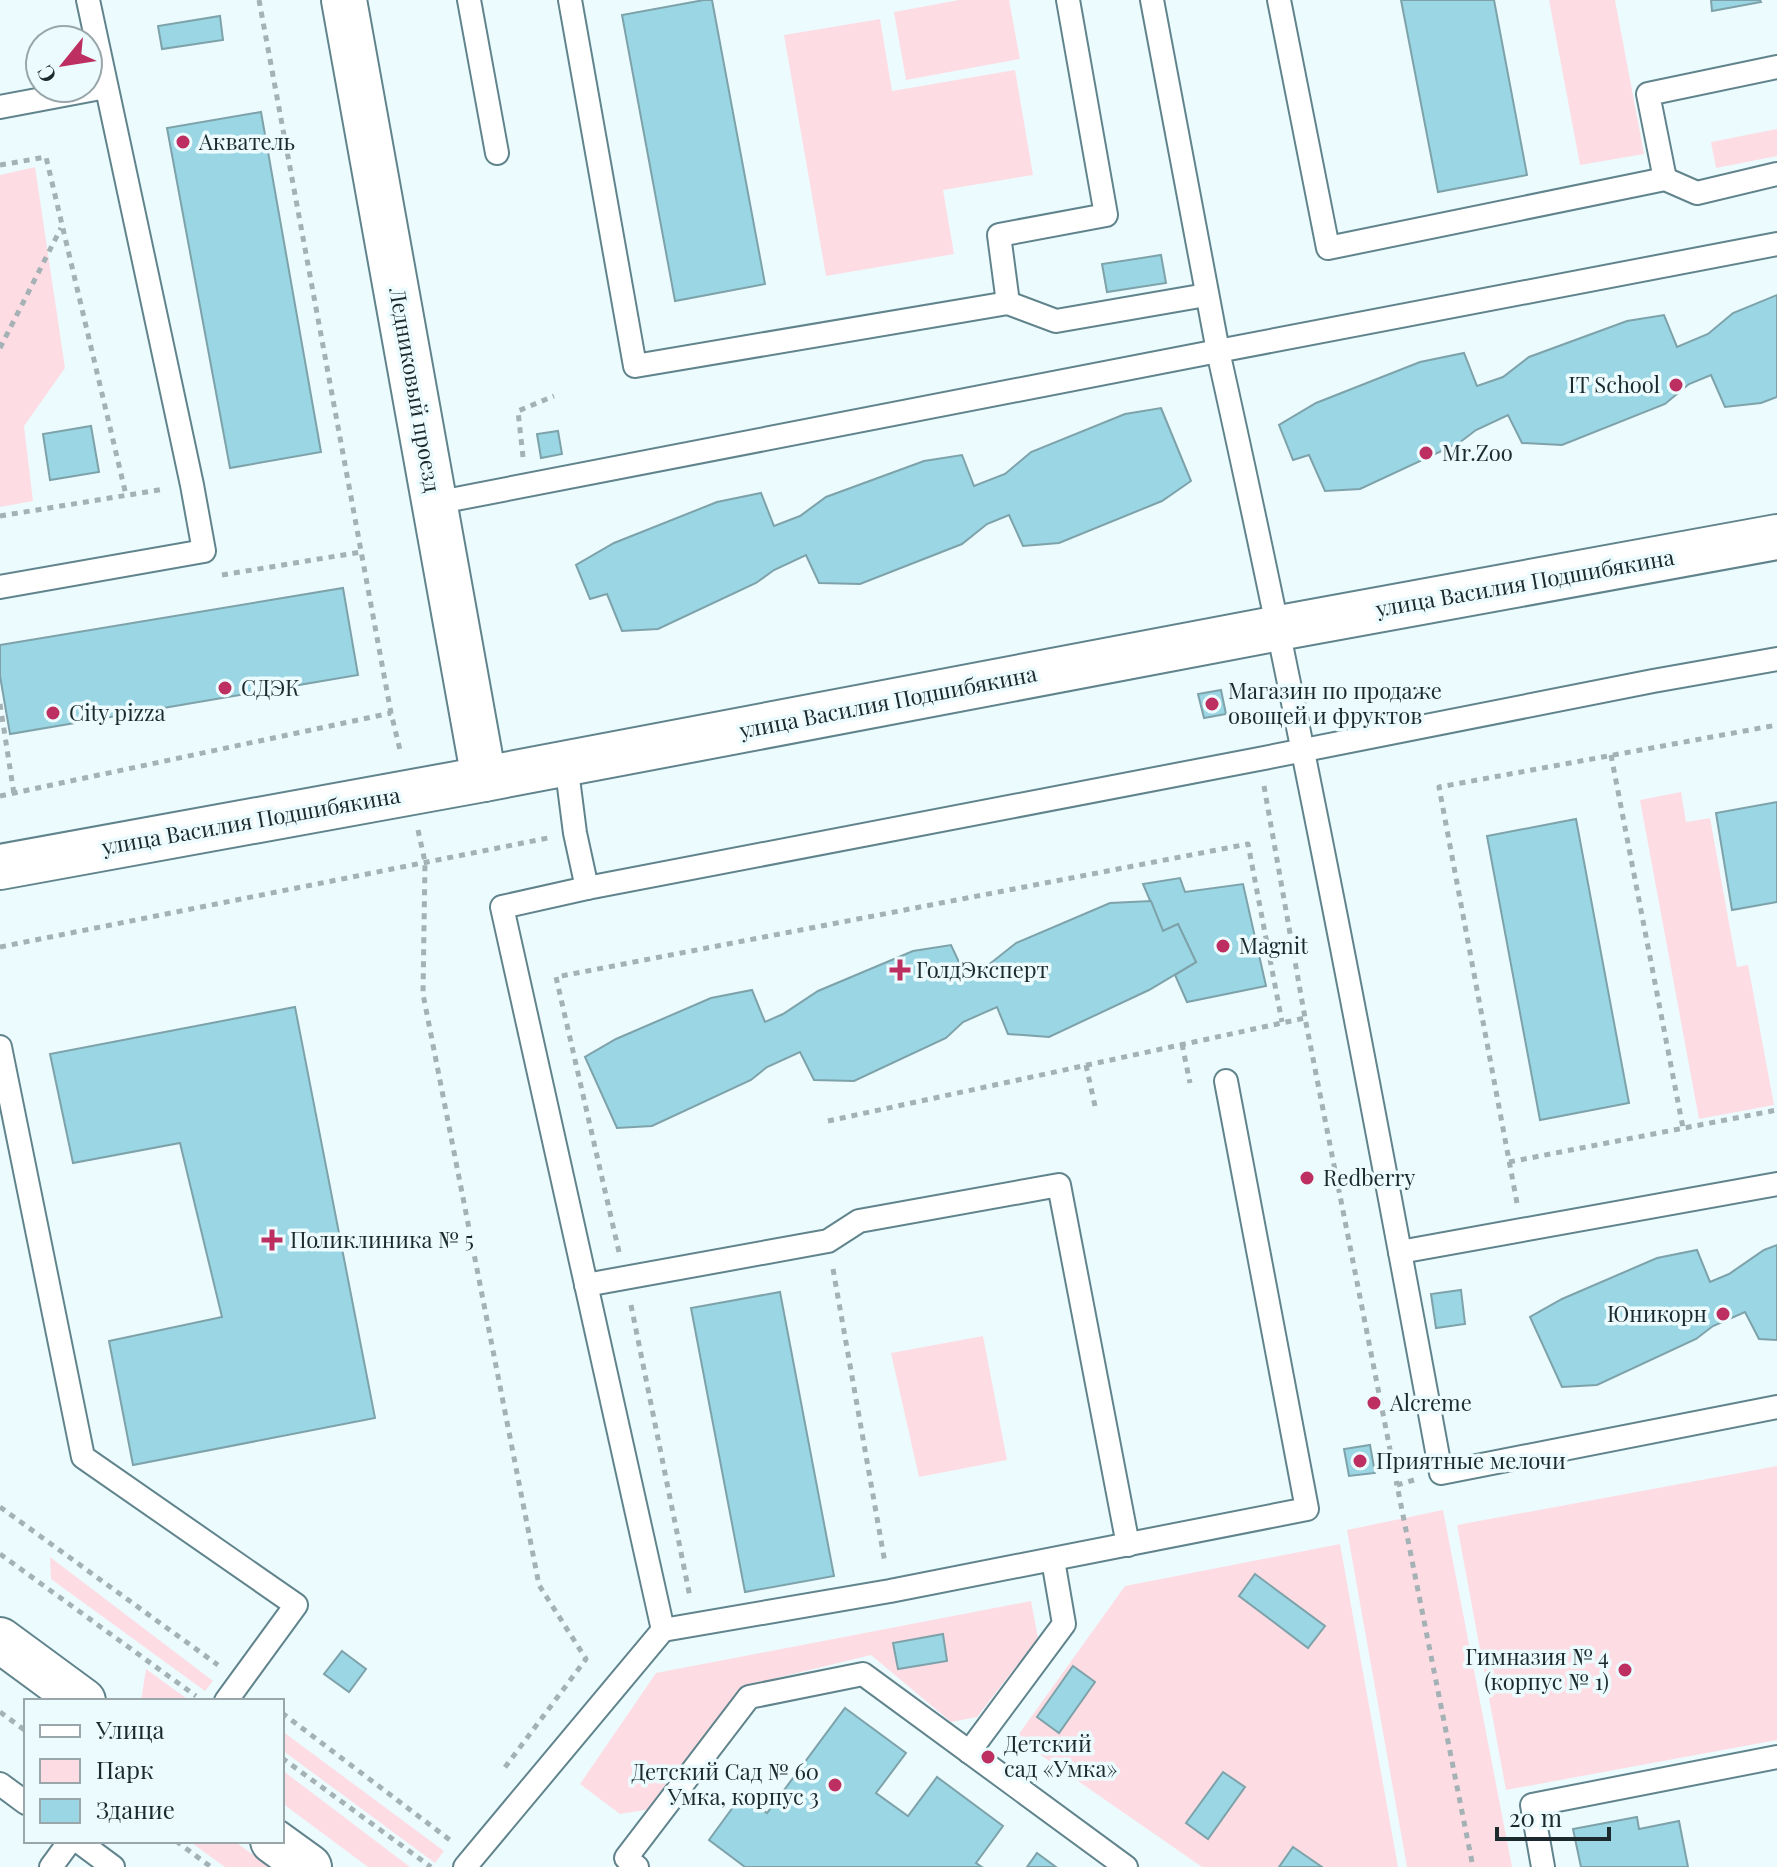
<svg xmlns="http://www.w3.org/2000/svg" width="1777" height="1867" viewBox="0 0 1777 1867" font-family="'Playfair Display',serif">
	<rect width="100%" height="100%" fill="#ecfbfe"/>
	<!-- green -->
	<g fill="#fddde3">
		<polygon points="959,0 1009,0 1020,59 906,80 894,12"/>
		<polygon points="1549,0 1615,0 1644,154 1580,165"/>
		<polygon points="880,19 892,91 1015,70 1033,175 943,190 954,254 826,276 784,35"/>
		<polygon points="1777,129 1777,156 1716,168 1711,142"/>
		<polygon points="35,167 65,368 24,426 33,501 0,507 0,175"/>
		<polygon points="1681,792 1686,822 1710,818 1737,967 1748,965 1774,1105 1699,1119 1640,800"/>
		<polygon points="983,1336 1007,1460 919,1477 891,1353"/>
		<polygon points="1777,1466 1777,1740 1506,1790 1457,1525"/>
		<polygon points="1443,1510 1508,1846 1512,1867 1407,1867 1347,1530"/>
		<polygon points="1340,1544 1398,1867 1202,1867 1016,1738 1125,1586"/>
		<polygon points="50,1557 213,1681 205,1691 51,1579"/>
		<polygon points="1031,1601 1038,1638 977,1717 951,1722 871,1655 744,1686 651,1809 620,1814 580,1784 656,1673"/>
		<polygon points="146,1669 190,1701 141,1701"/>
		<polygon points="282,1731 444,1851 435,1863 282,1750"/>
		<polygon points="282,1770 410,1867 368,1867 282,1803"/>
		<polygon points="189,1841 234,1841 270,1867 225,1867"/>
	</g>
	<!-- building -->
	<g fill="#9ad6e3" stroke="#7ea2aa" stroke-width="2">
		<polygon points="704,0 712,0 765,284 675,301 622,15"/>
		<polygon points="1401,0 1494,0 1527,175 1438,192"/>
		<polygon points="1711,0 1760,0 1761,2 1712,11"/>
		<polygon points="220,16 223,40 162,49 158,26"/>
		<polygon points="261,112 321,452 230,468 167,128"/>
		<polygon points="1161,255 1166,283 1107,292 1102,264"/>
		<polygon points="1777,295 1777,397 1761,403 1725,407 1711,375 1689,384 1665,404 1562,445 1522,443 1508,415 1476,430 1459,443 1360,489 1325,491 1309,455 1293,460 1279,425 1316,403 1420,362 1464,353 1477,386 1503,377 1529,357 1627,321 1664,315 1677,347 1708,334 1733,313"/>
		<polygon points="1161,408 1191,481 1162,501 1059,543 1023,546 1009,515 987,524 962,544 860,584 819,583 806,555 774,570 756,583 658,629 622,631 607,594 590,599 576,565 614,543 717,502 761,493 774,526 800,516 826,497 924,461 962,455 974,486 1005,474 1031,452 1125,414"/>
		<polygon points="91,426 99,472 50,480 43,434"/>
		<polygon points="558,431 562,454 541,458 537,434"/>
		<polygon points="343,588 358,675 10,734 0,676 0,645"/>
		<polygon points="1221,690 1226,714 1204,718 1198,694"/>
		<polygon points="1777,802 1777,902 1732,910 1716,813"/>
		<polygon points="1576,819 1629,1103 1540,1120 1487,836"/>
		<polygon points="1180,878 1185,892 1243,884 1266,986 1187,1002 1175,975 1196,962 1178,924 1163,931 1143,884"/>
		<polygon points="1151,901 1163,931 1178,924 1196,962 1149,990 1049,1037 1008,1034 997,1007 963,1022 946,1038 854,1081 814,1080 800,1052 767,1067 751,1080 652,1126 617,1128 585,1057 616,1039 711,998 752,990 765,1022 783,1014 818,991 913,951 951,945 966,977 982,970 1016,943 1110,903"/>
		<polygon points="295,1007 375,1418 133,1465 109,1341 222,1317 180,1143 73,1163 50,1054"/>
		<polygon points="1777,1245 1777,1340 1759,1339 1745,1312 1713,1326 1696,1339 1597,1385 1562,1387 1530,1317 1562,1299 1657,1258 1697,1250 1710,1282 1729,1274 1764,1250"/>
		<polygon points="1461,1290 1465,1324 1436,1328 1431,1294"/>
		<polygon points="780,1292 834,1576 745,1592 691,1308"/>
		<polygon points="1370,1445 1375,1473 1349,1476 1344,1449"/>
		<polygon points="1255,1574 1325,1626 1308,1648 1239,1596"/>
		<polygon points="943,1634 947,1661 898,1669 893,1643"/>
		<polygon points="342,1651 366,1669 349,1692 324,1674"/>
		<polygon points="1073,1666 1095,1682 1059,1733 1037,1717"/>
		<polygon points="845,1708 906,1753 876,1793 908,1816 937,1777 1003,1826 976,1863 982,1867 745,1867 709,1840 742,1795 767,1813"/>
		<polygon points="1223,1772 1245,1787 1208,1839 1186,1823"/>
		<polygon points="1637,1817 1639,1829 1679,1821 1688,1867 1581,1867 1573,1829"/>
		<polygon points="1293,1847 1322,1867 1279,1867"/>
		<polygon points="1037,1853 1056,1867 1027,1867"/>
	</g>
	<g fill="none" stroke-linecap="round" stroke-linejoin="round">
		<defs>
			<g id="service">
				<polyline points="469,0 497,153"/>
				<polyline points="570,0 635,366 1008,303 1056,321 1206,295"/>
				<polyline points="1279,0 1328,248 1665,179 1697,193 1777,174"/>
				<polyline points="0,107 106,87"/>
				<polyline points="1665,179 1648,94 1777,67"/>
				<path d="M1777,244L1218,351C1301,723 1372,1098 1441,1473L1777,1407"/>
				<polyline points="1008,303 999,235 1106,215 1068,0"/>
				<polyline points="435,503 1218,351 1152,0"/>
				<polyline points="0,587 204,551 192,485 88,0"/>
				<polyline points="566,763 575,833 587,888 502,907 663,1630"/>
				<polyline points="587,888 1259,759 1653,681 1777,659"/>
				<polyline points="0,1047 83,1457 296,1605 226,1701"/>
				<polyline points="1400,1252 1777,1184"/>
				<polyline points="586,1285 828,1241 859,1221 1059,1185 1128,1545"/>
				<polyline points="969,1752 1064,1624 1053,1560"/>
				<polyline points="0,1784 26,1803"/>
				<polyline points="78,1841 113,1867"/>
				<polyline points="51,1867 70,1841"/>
				<polyline points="465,1867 663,1630 890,1591 1307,1509 1226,1081"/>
				<polyline points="637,1867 626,1858 749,1697 863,1674 1126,1867"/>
				<polyline points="1543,1867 1532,1805 1777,1757"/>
			</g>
			<g id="minor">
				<polyline points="344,0 484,779"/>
				<polyline points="0,867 484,779 1279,628 1777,537"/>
				<polyline points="0,1640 83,1701"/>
				<polyline points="273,1841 309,1867"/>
			</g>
		</defs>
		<!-- service casing -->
		<use href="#service" stroke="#61848c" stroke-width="26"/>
		<!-- minor casing -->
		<use href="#minor" stroke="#61848c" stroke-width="48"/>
		<!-- path -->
		<g stroke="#a4b2b5" stroke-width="5" stroke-dasharray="6 6" stroke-linecap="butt">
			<polyline points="259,0 391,713 401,754"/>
			<polyline points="0,165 46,157 126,495"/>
			<polyline points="0,348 61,228"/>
			<polyline points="523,457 518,411 554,396"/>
			<polyline points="0,516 165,489"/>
			<polyline points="222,575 361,552"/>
			<polyline points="0,704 14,794"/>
			<polyline points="1611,755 1683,1128"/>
			<polyline points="1264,786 1305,1018"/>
			<polyline points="0,796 391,713"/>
			<polyline points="418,830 425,862 423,994 539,1585 586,1659 503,1770"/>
			<polyline points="0,947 548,838"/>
			<polyline points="1182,1044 1190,1083"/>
			<polyline points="1086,1065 1095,1106"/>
			<polyline points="828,1121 1305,1018 1397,1485"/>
			<polyline points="1509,1162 1777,1110"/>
			<polyline points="1517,1203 1439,787 1777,725"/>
			<polyline points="619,1252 556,977 1248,844 1282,1022"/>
			<polyline points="833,1269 885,1563"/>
			<polyline points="631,1305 690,1597"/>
			<polyline points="1414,1480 1397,1485 1473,1867"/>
			<polyline points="0,1507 218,1665"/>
			<polyline points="0,1554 196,1696"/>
			<polyline points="0,1712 26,1731"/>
			<polyline points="282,1713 450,1840"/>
			<polyline points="282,1758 431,1867"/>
			<polyline points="176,1841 211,1867"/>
		</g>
		<!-- service -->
		<use href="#service" stroke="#fff" stroke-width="22"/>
		<!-- minor -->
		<use href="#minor" stroke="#fff" stroke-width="44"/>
	</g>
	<!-- markers -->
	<g fill="#bd2f60" stroke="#ecfbfe" stroke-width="3">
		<circle cx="183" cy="142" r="8"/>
		<circle cx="1676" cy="385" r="8"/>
		<circle cx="1426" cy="453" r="8"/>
		<circle cx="225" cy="688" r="8"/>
		<circle cx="1212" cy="704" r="8"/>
		<circle cx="53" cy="713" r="8"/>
		<circle cx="1223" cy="946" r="8"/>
		<path d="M896 958h8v8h8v8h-8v8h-8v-8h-8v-8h8z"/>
		<circle cx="1307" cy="1178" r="8"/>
		<path d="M268 1228h8v8h8v8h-8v8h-8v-8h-8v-8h8z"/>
		<circle cx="1723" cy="1314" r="8"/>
		<circle cx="1374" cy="1403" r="8"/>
		<circle cx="1360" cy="1461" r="8"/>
		<circle cx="1625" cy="1670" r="8"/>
		<circle cx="988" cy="1757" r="8"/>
		<circle cx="835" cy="1785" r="8"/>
	</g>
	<g text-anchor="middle" stroke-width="7" stroke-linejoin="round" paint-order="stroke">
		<!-- poi labels -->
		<g font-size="22" fill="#1c2a2d" stroke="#ecfbfe" text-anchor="start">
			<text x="199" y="150">Акватель</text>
			<text x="1660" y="393" text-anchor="end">IT School</text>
			<text x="1442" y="461">Mr.Zoo</text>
			<text x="241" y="696">СДЭК</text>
			<text x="1228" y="699">Магазин по продаже<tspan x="1228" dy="25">овощей и фруктов</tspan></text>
			<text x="69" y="721">City pizza</text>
			<text x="1239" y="954">Magnit</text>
			<text x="916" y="978">ГолдЭксперт</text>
			<text x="1323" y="1186">Redberry</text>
			<text x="290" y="1248">Поликлиника № 5</text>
			<text x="1707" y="1322" text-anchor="end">Юникорн</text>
			<text x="1390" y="1411">Alcreme</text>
			<text x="1376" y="1469">Приятные мелочи</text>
			<text x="1609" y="1665" text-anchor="end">Гимназия № 4<tspan x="1609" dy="25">(корпус № 1)</tspan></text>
			<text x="1004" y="1752">Детский<tspan x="1004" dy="25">сад «Умка»</tspan></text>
			<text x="819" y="1780" text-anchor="end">Детский Сад № 60<tspan x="819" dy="25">Умка, корпус 3</tspan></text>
		</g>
		<!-- street labels -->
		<g font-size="22" fill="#1c2a2d" stroke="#ecfbfe">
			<text transform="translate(415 390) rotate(80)" y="8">Ледниковый проезд</text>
			<text transform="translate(1525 583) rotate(-10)" y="8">улица Василия Подшибякина</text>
			<text transform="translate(888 702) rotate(-11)" y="8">улица Василия Подшибякина</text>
			<text transform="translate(251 821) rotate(-10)" y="8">улица Василия Подшибякина</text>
		</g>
	</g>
	<!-- legend -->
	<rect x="24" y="1699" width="260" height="144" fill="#ecfbfe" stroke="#99a7aa" stroke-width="2"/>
	<rect x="40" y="1725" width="40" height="12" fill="#ffffff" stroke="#99a7aa" stroke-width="2"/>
	<text x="96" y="1739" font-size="24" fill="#1c2a2d">Улица</text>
	<rect x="40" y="1759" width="40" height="24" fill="#fddde3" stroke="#99a7aa" stroke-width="2"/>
	<text x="96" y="1779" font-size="24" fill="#1c2a2d">Парк</text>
	<rect x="40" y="1799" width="40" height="24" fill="#9ad6e3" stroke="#99a7aa" stroke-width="2"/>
	<text x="96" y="1819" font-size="24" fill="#1c2a2d">Здание</text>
	<!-- north arrow -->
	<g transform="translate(64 64) rotate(240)"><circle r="38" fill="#ecfbfe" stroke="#99a7aa" stroke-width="2"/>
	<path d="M0-6L14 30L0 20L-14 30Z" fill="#bd2f60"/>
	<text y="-12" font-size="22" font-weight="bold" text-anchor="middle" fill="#1c2a2d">С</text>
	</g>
	<!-- scale -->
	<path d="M1497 1827v12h112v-12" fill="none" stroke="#1c2a2d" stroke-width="4"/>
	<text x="1509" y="1827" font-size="24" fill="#1c2a2d" stroke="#ecfbfe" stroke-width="6" paint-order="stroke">20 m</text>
</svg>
